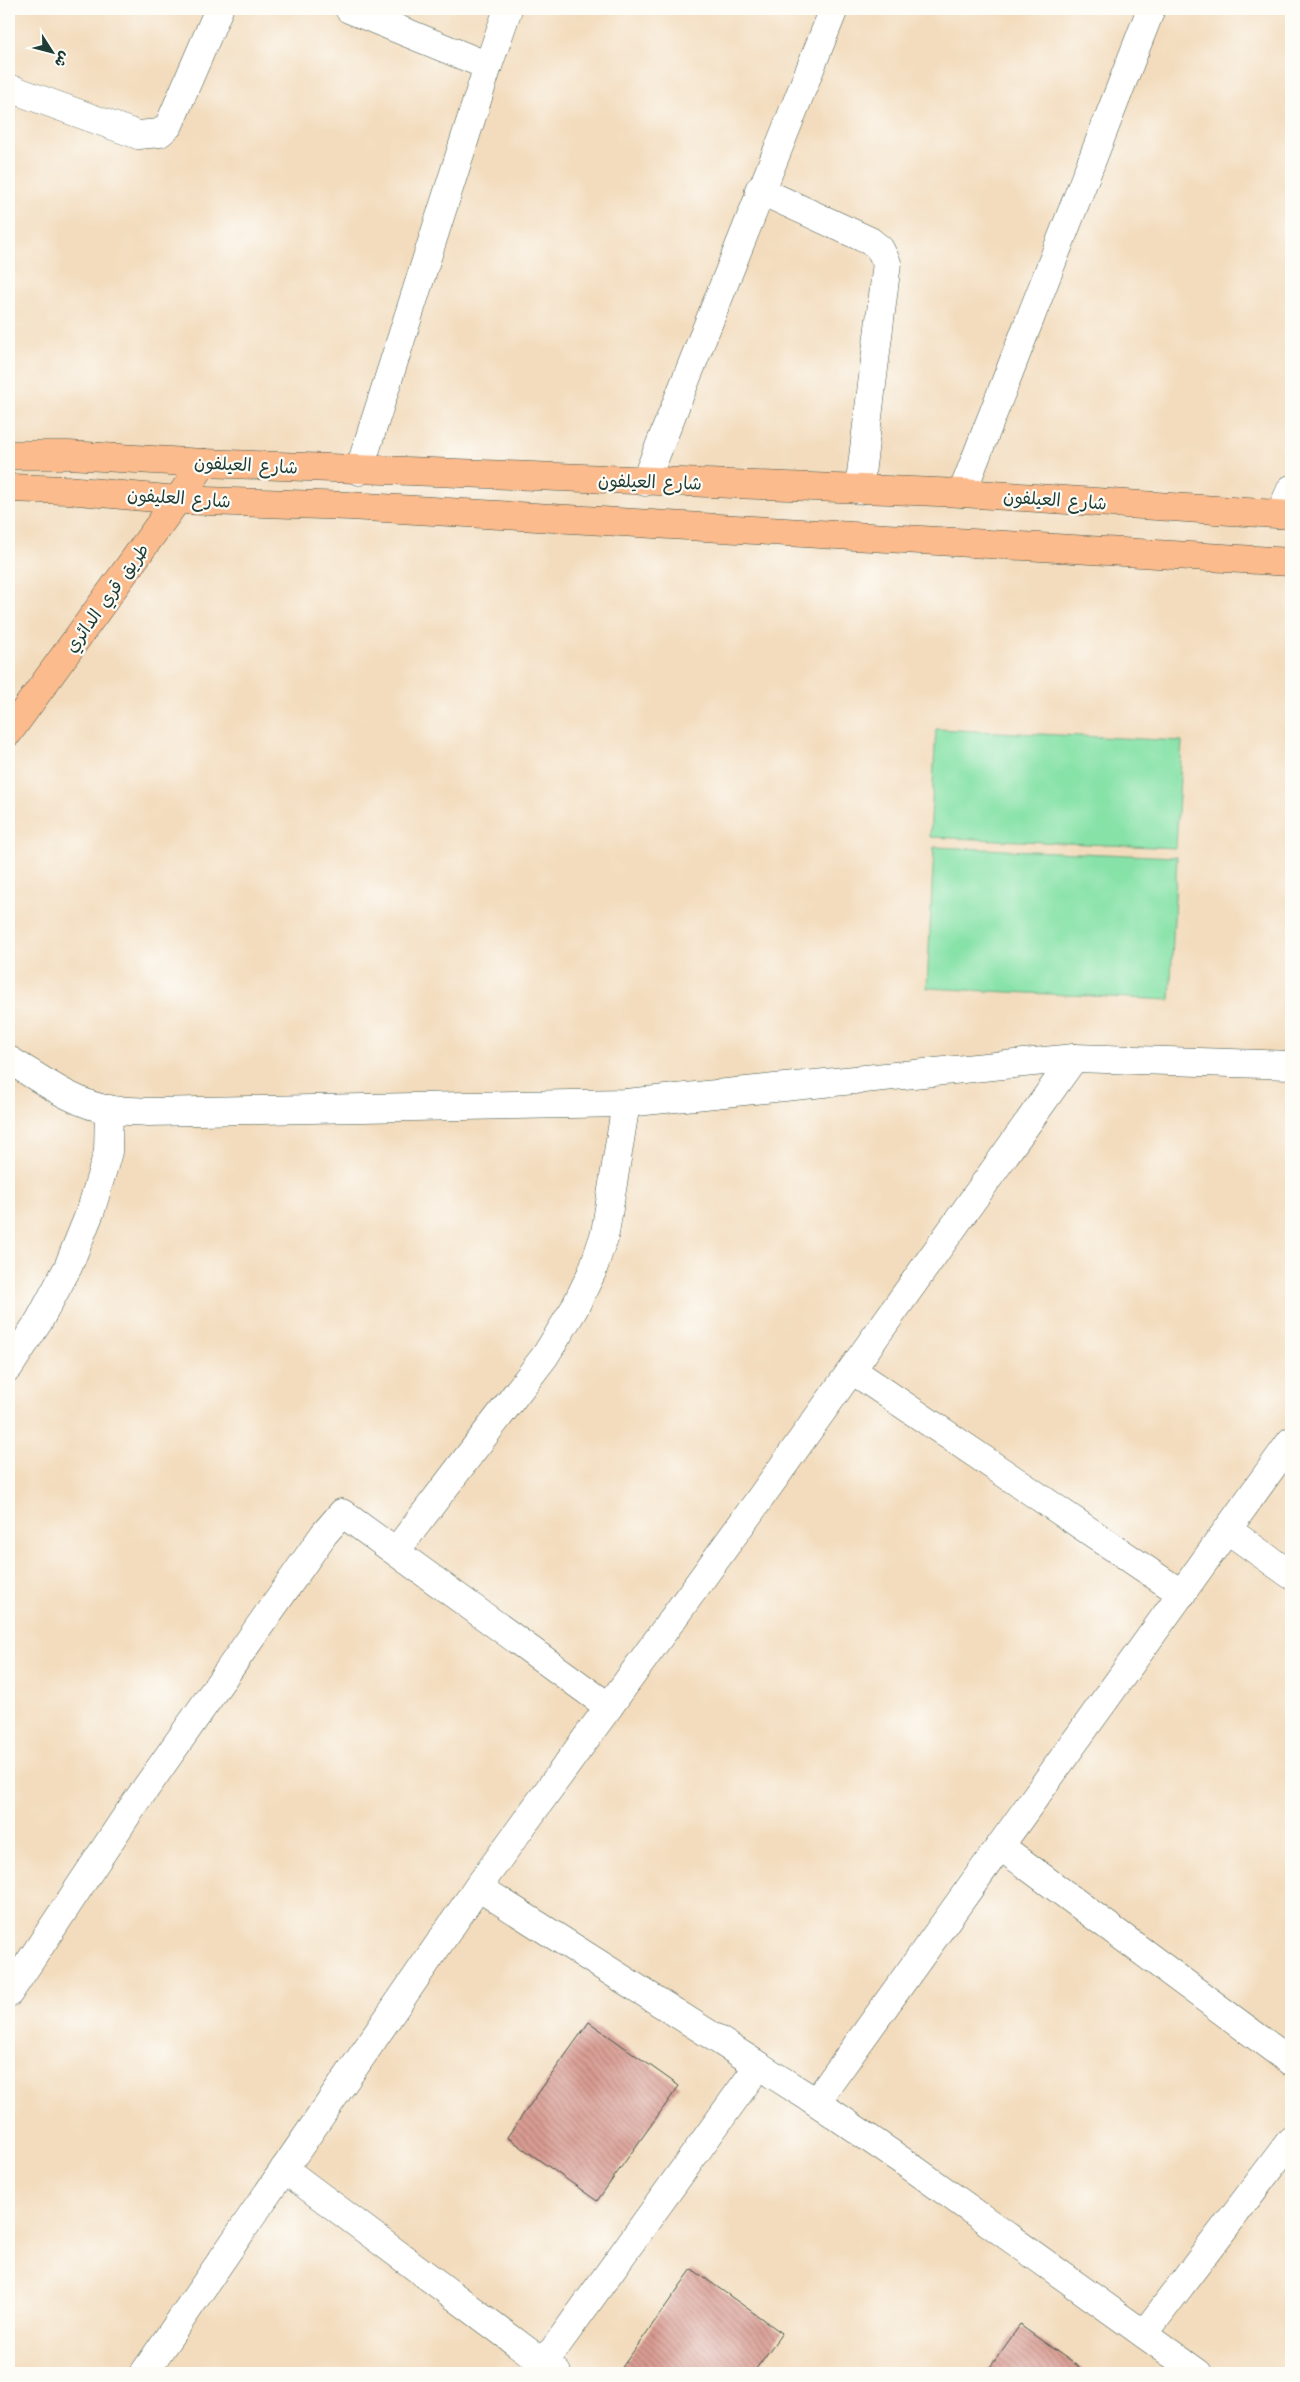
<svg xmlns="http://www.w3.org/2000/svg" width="1300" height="2382" viewBox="0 0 1300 2382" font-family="'Architects Daughter','Playpen Sans Arabic',sans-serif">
	<defs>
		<pattern id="building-back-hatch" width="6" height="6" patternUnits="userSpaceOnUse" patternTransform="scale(1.25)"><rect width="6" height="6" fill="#d99b92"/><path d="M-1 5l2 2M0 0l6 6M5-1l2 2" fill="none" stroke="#af8078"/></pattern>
	</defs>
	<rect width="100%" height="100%" fill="#fdfcf7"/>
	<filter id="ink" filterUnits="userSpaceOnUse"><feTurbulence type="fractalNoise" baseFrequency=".02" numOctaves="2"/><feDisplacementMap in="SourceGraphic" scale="10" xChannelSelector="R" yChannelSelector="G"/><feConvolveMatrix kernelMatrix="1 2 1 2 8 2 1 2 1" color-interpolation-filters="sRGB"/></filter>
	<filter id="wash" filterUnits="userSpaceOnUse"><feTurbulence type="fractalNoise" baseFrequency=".0096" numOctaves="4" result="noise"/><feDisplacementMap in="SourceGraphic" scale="20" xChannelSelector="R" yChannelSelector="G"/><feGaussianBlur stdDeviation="1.12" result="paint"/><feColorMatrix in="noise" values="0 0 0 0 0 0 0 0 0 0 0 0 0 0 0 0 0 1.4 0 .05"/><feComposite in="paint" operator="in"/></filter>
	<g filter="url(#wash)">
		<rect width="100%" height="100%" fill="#f3dcbd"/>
		<!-- grass -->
		<g fill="#87e2a8" stroke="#53906e">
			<polygon points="936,729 1182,741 1176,848 930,837"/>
			<polygon points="934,847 1177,857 1170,1000 927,988"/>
		</g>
		<g id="blocks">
			<!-- building -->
			<g fill="url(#building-back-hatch)">
				<polygon points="589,2022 679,2086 597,2201 507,2137"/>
				<polygon points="692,2269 782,2333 753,2373 618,2373"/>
				<polygon points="1020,2325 1087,2373 986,2373"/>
			</g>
		</g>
	</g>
	<g filter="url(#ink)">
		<use href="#blocks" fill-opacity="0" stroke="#3f5549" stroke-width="1"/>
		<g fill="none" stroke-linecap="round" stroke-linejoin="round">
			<defs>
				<g id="minor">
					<polyline points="349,9 488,66"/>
					<polyline points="9,88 138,135 160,133 169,125 219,9"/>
					<polyline points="759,190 870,241 880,249 887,263 859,490"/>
					<polyline points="359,471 488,66 508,9"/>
					<polyline points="645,482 834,9"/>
					<polyline points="962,493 1151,9"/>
					<polyline points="1280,514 1291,489"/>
					<path d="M9,1060C40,1078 73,1104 110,1110C123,1111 137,1111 149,1112L626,1103L1074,1058L1291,1065"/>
					<polyline points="9,1367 39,1321 68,1267 91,1210 108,1152 109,1109"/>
					<polyline points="852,1370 1182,1594"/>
					<polyline points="1228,1530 1291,1575"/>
					<polyline points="396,1551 545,1356 574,1309 592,1272 605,1233 626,1103"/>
					<polyline points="1000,1846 1291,2062"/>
					<polyline points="478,1887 816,2102 914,2169 1198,2373"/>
					<polyline points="9,1993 127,1815 324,1534 342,1513 609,1707"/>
					<polyline points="816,2102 1291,1441"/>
					<polyline points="284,2169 557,2373"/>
					<polyline points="1144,2334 1291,2140"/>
					<polyline points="544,2363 759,2065"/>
					<polyline points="144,2373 478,1887 751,1511 1074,1058"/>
				</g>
				<g id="major">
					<polyline points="204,463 962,493 1291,515"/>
					<polyline points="178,500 349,506 1291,562"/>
				</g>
				<g id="highway">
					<polyline points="9,455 68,455 204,463"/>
					<polyline points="9,488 67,490 178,500"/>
					<polyline points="9,732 204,463"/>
				</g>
			</defs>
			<!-- minor casing -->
			<use href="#minor" stroke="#3f5549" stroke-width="29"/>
			<!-- major casing -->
			<use href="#major" stroke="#3f5549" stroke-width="29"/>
			<!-- highway casing -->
			<use href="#highway" stroke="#3f5549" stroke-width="29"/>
			<!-- minor -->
			<use href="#minor" stroke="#fff" stroke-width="28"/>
			<!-- major -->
			<use href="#major" stroke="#fbbb8d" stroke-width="28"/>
			<!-- highway -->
			<use href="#highway" stroke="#fbbb8d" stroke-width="28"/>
		</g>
	</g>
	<g text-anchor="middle" stroke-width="4.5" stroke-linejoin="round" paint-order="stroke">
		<!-- street labels -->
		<g font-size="18" fill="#1f3d34" stroke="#fdfcf7">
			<text transform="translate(246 465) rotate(3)" y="6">شارع العيلفون</text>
			<text transform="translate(650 482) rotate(2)" y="6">شارع العيلفون</text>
			<text transform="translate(179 498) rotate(4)" y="6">شارع العليفون</text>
			<text transform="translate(1055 500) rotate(4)" y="6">شارع العيلفون</text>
			<text transform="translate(107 598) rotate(-54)" y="6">طريق قري الدائري</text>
		</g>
	</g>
	<!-- margin -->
	<rect width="1300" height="2382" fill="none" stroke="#fdfcf7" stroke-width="30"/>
	<!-- north arrow -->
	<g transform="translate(52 52) rotate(126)" stroke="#fdfcf7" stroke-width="4" paint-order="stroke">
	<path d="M0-4L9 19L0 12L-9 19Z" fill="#1f3d34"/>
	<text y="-8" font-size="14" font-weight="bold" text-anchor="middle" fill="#1f3d34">ش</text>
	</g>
</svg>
